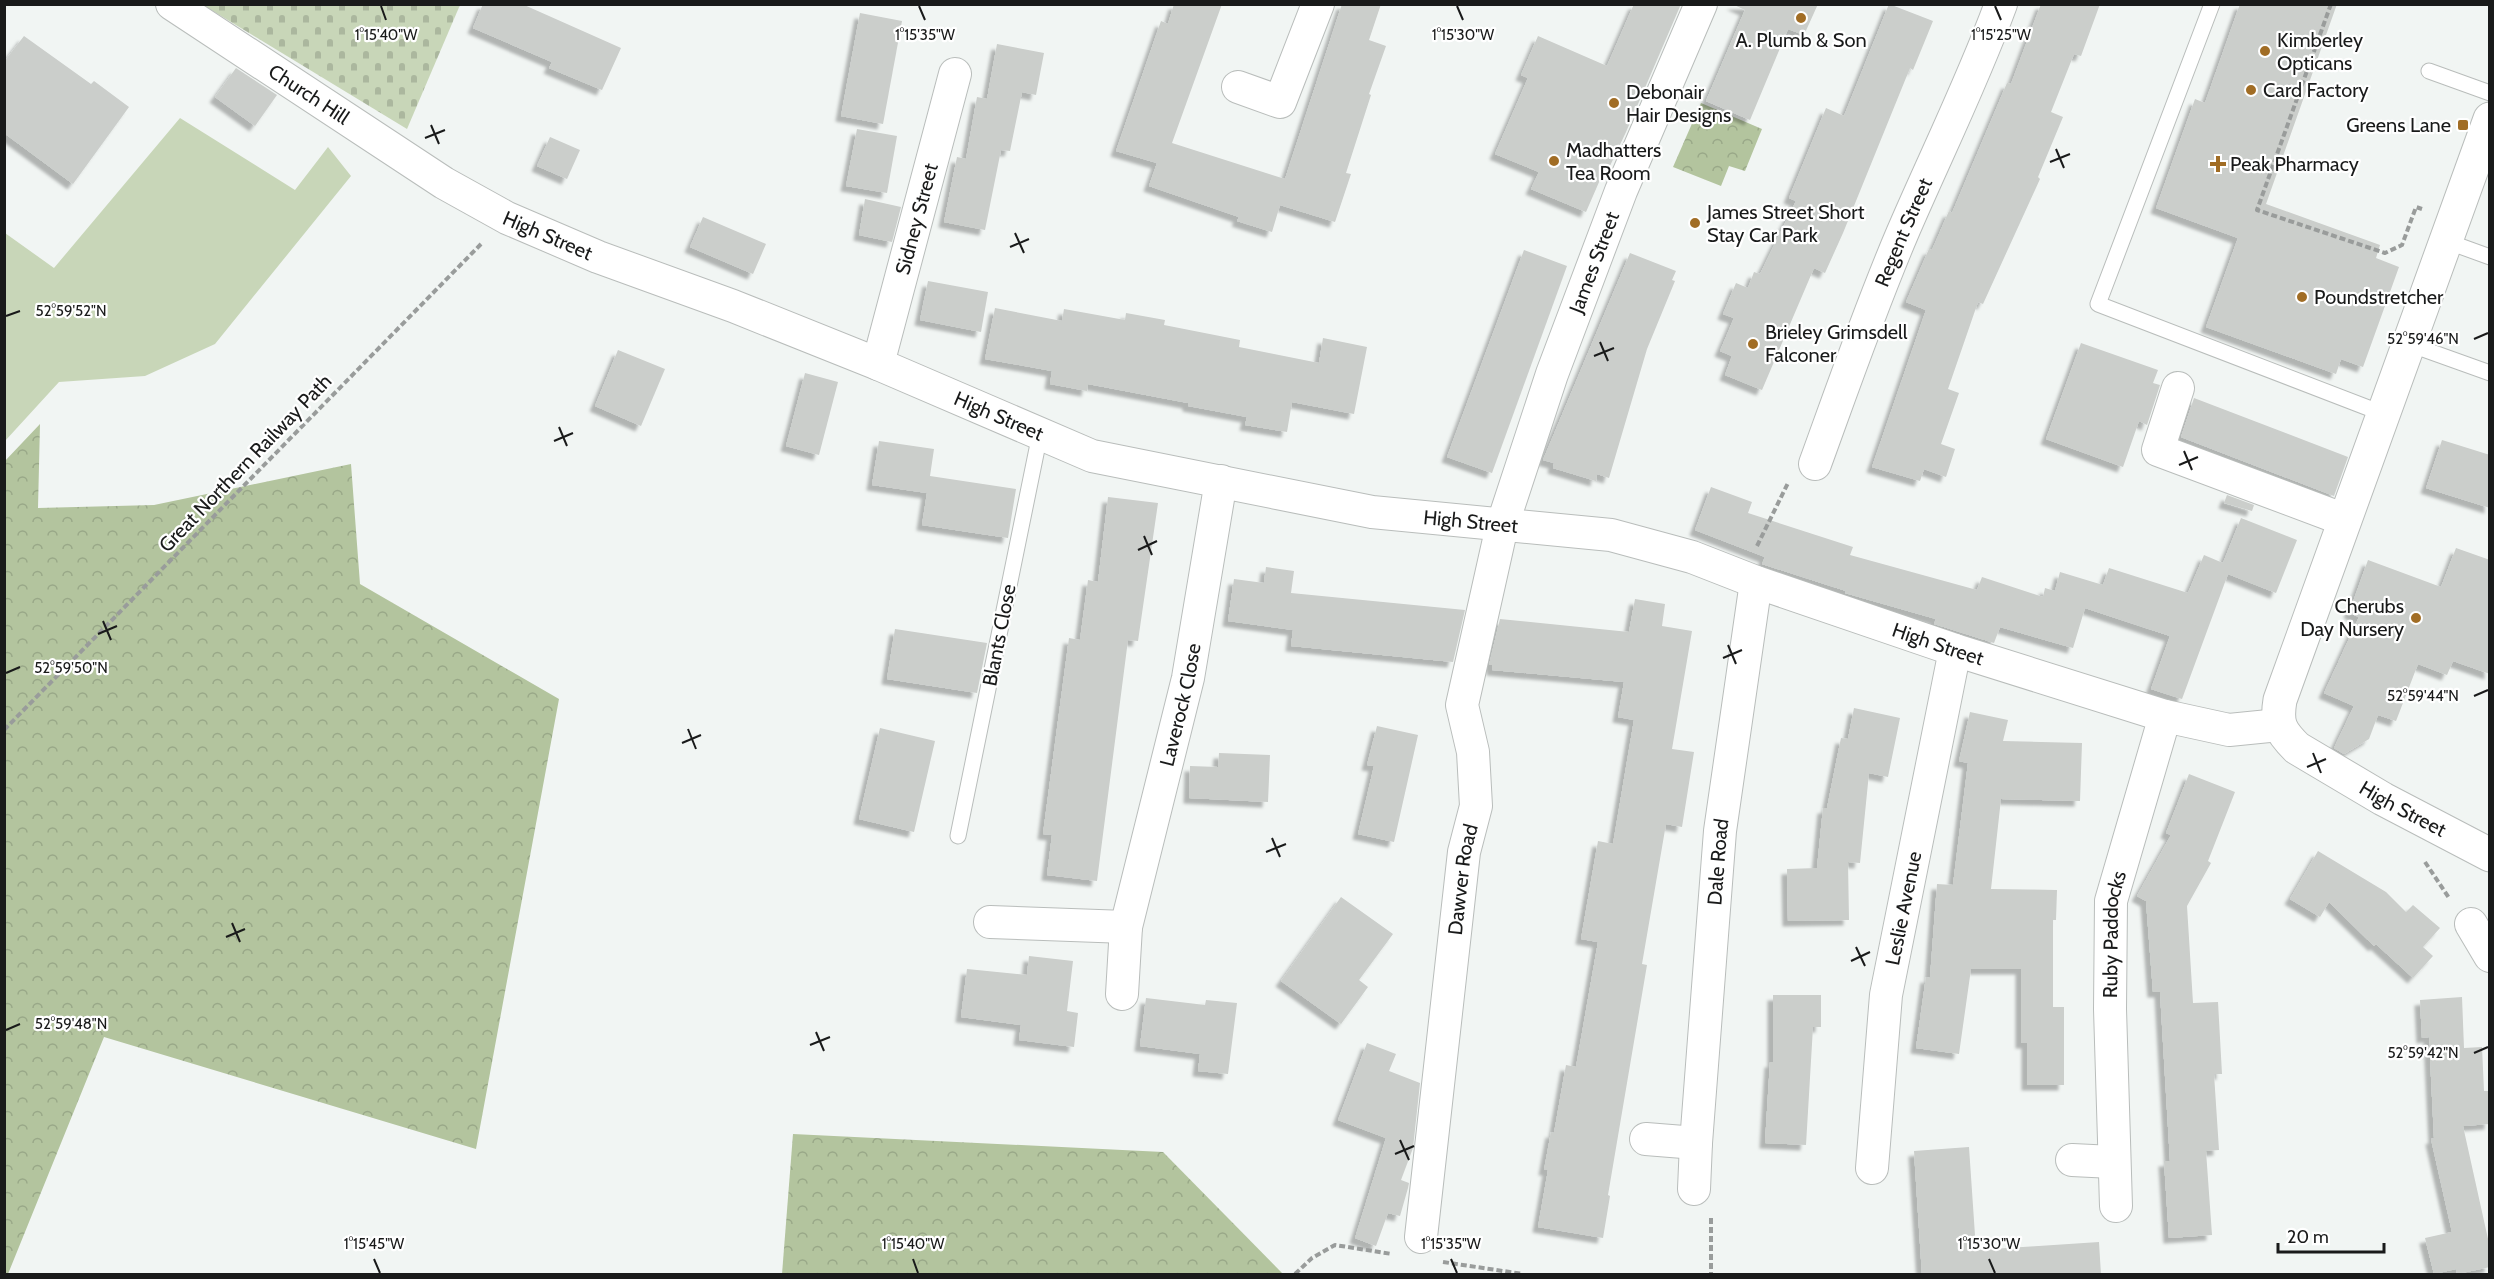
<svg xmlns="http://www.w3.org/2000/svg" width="2494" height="1279" viewBox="0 0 2494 1279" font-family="Cabin,sans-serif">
	<defs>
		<pattern id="forest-crowns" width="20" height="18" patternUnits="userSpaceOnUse" patternTransform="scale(1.5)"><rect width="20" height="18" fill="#b3c49e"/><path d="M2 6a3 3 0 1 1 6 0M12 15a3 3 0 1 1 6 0" fill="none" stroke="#99a888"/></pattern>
		<pattern id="cemetery-stones" width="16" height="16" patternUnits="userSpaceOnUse" patternTransform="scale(1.5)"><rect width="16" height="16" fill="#c8d6b8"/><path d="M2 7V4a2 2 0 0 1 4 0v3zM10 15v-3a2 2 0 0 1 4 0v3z" fill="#abb79e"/></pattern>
		<filter id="shadow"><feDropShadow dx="-5.5" dy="5.5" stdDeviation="1.5" flood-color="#0004"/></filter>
	</defs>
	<rect width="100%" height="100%" fill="#f1f5f3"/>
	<!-- grass -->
	<polygon fill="#c8d6b8" points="180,118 295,190 328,147 351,176 215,344 145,376 59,382 5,441 5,233 54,268"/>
	<!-- forest -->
	<g fill="url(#forest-crowns)">
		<polygon points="1701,103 1762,129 1745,171 1729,166 1721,186 1673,167"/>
		<polygon points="40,424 38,508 154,505 351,464 360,584 559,699 476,1149 104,1037 8,1274 5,1274 4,462"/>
		<polygon points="793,1134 1163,1152 1283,1274 782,1274"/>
	</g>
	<!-- cemetery -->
	<polygon fill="url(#cemetery-stones)" points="203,5 460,5 407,129"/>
	<!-- building -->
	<g fill="#cbcecb" filter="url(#shadow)">
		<polygon points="483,4 522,4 621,48 602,90 549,68 552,62 473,28"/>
		<polygon points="1174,4 1222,4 1172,143 1285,179 1342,4 1381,4 1369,40 1386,46 1369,94 1371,95 1346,173 1351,174 1335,222 1280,205 1272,232 1237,221 1239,217 1149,186 1157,163 1116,151 1161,21 1168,24"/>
		<polygon points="1634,4 1681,4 1626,132 1609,168 1606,166 1586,212 1531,189 1539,172 1495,154 1528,78 1521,75 1538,36 1607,66"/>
		<polygon points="1732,4 1818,4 1804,35 1788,29 1750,120 1706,101 1745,10"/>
		<polygon points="1889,4 1933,21 1913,70 1910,68 1843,233 1825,273 1814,268 1762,390 1725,375 1732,356 1720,351 1734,318 1723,314 1736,283 1748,288 1754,272 1760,274 1796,201 1789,198 1826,108 1844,116"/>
		<polygon points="2041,4 2100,4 2081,56 2074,54 2051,112 2063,117 2038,177 2040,179 1983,304 1978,302 1948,389 1959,393 1941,444 1955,449 1946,477 1924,469 1920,481 1872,467 1926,310 1906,302 1929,249 1932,250 1949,211 1952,213 2007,83 2011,84"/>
		<polygon points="2240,4 2337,4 2266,204 2380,245 2376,258 2399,267 2363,367 2341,359 2336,374 2206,327 2238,238 2156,208 2195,99 2205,103"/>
		<polygon points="860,13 902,21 883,124 841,116"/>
		<polygon points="24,36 91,84 94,81 129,107 73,184 4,133 4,62"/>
		<polygon points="997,44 1044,53 1036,95 1022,92 1010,151 1001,150 985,230 944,222 957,157 966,159 977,97 987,99"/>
		<polygon points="236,68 277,95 255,126 215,97"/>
		<polygon points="857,129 897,136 887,193 846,186"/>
		<polygon points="550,137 580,150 567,179 537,166"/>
		<polygon points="865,199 901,207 892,242 859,235"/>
		<polygon points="703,217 766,244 753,274 690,247"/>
		<polygon points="1524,250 1567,266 1492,473 1447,457"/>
		<polygon points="1630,253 1676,271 1672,280 1675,281 1647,349 1609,478 1597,474 1596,481 1553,468 1554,463 1543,460"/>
		<polygon points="928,281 988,292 981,332 920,320"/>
		<polygon points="995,308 1062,321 1064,309 1125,320 1126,313 1165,320 1164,325 1240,340 1239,347 1319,363 1323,338 1367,347 1354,414 1292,402 1287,432 1245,425 1247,417 1188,406 1188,403 1088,384 1087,391 1050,384 1052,371 985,359"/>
		<polygon points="2081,343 2158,370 2153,383 2160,385 2147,425 2139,421 2123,467 2046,439"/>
		<polygon points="618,350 665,369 641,426 595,406"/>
		<polygon points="805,373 838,382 819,455 786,446"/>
		<polygon points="2194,398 2348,457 2334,496 2181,437"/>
		<polygon points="2442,440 2490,455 2490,508 2426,488"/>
		<polygon points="879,441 934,449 930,476 1016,489 1008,538 922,525 927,493 872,485"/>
		<polygon points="1711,487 1752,502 1748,513 1853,547 1850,555 1977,590 1982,577 2043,597 2045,588 2055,591 2060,572 2103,585 2109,568 2188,593 2204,555 2223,563 2241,518 2297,540 2276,593 2228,574 2182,699 2151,689 2170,636 2085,608 2073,648 2000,627 1994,643 1947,628 1934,624 1936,619 1845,593 1846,591 1762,564 1765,557 1695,530"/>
		<polygon points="2227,495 2254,505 2252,511 2224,503"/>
		<polygon points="1108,497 1158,503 1138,641 1128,640 1097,881 1047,875 1052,835 1043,834 1069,638 1080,640 1088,580 1098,582"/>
		<polygon points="2456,548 2490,560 2490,674 2453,661 2447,675 2418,664 2396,721 2378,715 2369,739 2344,754 2334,748 2354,706 2324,693 2359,617 2349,613 2368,560 2441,587"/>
		<polygon points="1266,567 1294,571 1291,593 1465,610 1453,662 1291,646 1293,630 1228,621 1234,579 1264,583"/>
		<polygon points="1635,599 1665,604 1662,626 1692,631 1672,749 1694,752 1682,827 1666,824 1642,964 1647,965 1608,1195 1610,1196 1603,1238 1538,1227 1548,1170 1544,1170 1551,1132 1554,1133 1566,1065 1576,1067 1598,942 1581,939 1598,841 1613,844 1634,720 1618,717 1624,682 1492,670 1492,665 1489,665 1500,619 1629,632"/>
		<polygon points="895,629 987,643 977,693 887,679"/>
		<polygon points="1854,708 1900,718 1888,777 1869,773 1860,863 1848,862 1849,920 1788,921 1787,869 1817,868 1823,808 1827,808 1841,738 1848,739"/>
		<polygon points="1970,712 2008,720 2003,741 2082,743 2080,801 2001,799 1991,889 2057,890 2056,920 2053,920 2053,1007 2064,1007 2064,1085 2027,1085 2027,1043 2021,1043 2021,969 1971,969 1959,1054 1916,1048 1926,977 1930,978 1937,884 1953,885 1968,763 1959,761"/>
		<polygon points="1377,726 1418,735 1394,842 1358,834 1374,766 1367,765"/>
		<polygon points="880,728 935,741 914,832 859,819"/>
		<polygon points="1219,753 1270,755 1268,802 1189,798 1190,766 1218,767"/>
		<polygon points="2189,774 2235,792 2208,861 2211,863 2187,906 2193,1003 2218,1002 2222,1074 2214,1074 2219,1150 2206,1151 2212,1235 2169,1238 2164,1161 2170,1161 2160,992 2153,992 2146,901 2137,896 2171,835 2166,833"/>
		<polygon points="2318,851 2386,892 2406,912 2413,905 2440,928 2423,947 2433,956 2413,978 2376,944 2374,946 2329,902 2320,917 2290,899"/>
		<polygon points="1341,897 1393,934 1359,980 1368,987 1341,1024 1281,981"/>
		<polygon points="1029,956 1073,961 1067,1011 1078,1013 1074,1047 1019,1040 1021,1025 961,1017 967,969 1027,975"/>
		<polygon points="1773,995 1821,995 1821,1027 1813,1027 1806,1145 1765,1143 1770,1062 1773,1062"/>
		<polygon points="2462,997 2464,1048 2482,1047 2484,1091 2490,1091 2490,1124 2463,1126 2490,1248 2490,1267 2457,1274 2456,1269 2434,1274 2425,1238 2452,1232 2431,1139 2434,1138 2429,1037 2422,1038 2420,1000"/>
		<polygon points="1146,998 1205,1005 1206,1000 1237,1003 1228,1074 1198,1071 1200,1054 1140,1046"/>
		<polygon points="1367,1043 1396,1054 1389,1071 1420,1083 1413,1148 1401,1180 1409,1183 1408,1188 1400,1216 1388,1213 1376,1246 1355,1238 1386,1138 1338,1120"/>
		<polygon points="1969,1147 1976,1250 2099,1242 2101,1275 1922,1275 1914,1151"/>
	</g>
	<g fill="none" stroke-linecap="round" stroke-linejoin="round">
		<defs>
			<g id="service">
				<polyline points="2212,4 2098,304 2384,414"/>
				<polyline points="2429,71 2490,93"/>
				<polyline points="2446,241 2490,257"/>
				<polyline points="2409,344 2490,373"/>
				<polyline points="958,836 1040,434"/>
			</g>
			<g id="minor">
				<path id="s1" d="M172,4L444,183L507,218L598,257L733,306L878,364L1092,456L1372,512L1611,535L1692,557L1756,582L1955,650L2165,716L2229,730L2279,725"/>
				<polyline points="1238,87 1280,102 1318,4"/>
				<path id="s2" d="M878,364L955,74"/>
				<polyline points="2178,388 2158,450 2345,520"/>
				<path id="s3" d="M1815,464C1843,387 1870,309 1902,234C1935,157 1972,83 2001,4"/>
				<polyline points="990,922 1126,927"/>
				<polyline points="2471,924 2490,956"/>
				<path id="s4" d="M1122,994L1126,927L1188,678L1221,481"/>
				<polyline points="1646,1139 1696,1143"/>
				<polyline points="2072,1160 2113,1162"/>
				<path id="s5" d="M1872,1168L1886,995L1955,650"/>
				<path id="s6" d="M1694,1189L1696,1143L1720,831L1756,582"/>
				<path id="s7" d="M2116,1206L2110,1009L2111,901L2165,716"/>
				<path id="s8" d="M1421,1237L1464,852L1476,806L1473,752L1462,705L1502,526L1552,374L1621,191L1701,4"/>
			</g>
			<g id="tertiary">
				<path id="s9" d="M2490,119L2280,700C2276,724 2280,731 2297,748L2383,799L2490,855"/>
			</g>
		</defs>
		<!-- service casing -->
		<use href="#service" stroke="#b9bdbb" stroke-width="17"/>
		<!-- minor casing -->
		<use href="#minor" stroke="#b9bdbb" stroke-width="34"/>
		<!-- tertiary casing -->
		<use href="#tertiary" stroke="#b9bdbb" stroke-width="35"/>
		<!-- path -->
		<g stroke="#999c9b" stroke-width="4" stroke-dasharray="6 3" stroke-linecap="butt">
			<polyline points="2331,4 2257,210 2385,253 2402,245 2416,207 2422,209"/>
			<polyline points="1757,546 1788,483"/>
			<polyline points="4,730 483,242"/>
			<polyline points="2425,862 2449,898"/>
			<polyline points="1711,1218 1711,1274"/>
			<polyline points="1443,1262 1523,1274"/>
			<polyline points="1295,1274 1312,1258 1335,1245 1392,1254"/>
		</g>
		<!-- service -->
		<use href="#service" stroke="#fff" stroke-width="15"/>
		<!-- minor -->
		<use href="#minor" stroke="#fff" stroke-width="32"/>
		<!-- tertiary -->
		<use href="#tertiary" stroke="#fff" stroke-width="33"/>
	</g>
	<!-- ticks -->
	<path fill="none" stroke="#191a1a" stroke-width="2" d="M381,6L386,20M919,6L925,20M1457,6L1463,20M1995,6L2001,20M431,125L439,144M425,138L445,130M2056,149L2064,168M2050,162L2070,154M1015,233L1024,253M1010,247L1029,239M6,316L20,311M2474,339L2488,333M1600,342L1608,361M1594,356L1614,348M559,427L567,446M554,441L573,433M2184,451L2192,470M2179,465L2198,457M1144,536L1152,555M1138,550L1157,541M103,621L111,640M98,634L117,626M1728,645L1736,664M1723,658L1742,650M6,673L20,667M2474,696L2488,690M688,729L696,749M682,743L701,735M2313,753L2321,773M2307,767L2326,759M1272,838L1280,857M1266,852L1286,844M232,923L240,942M226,937L245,929M1856,947L1865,966M1851,961L1870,952M6,1030L20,1024M816,1032L824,1051M810,1045L830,1037M2474,1053L2488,1047M1400,1140L1409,1160M1395,1154L1414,1146M374,1259L380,1273M913,1259L918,1273M1451,1259L1457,1273M1989,1259L1995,1273"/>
	<!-- markers -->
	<g fill="#a16d25" stroke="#fff" stroke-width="2">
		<circle cx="1801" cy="18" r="6"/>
		<circle cx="2265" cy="51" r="6"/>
		<circle cx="2251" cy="90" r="6"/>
		<circle cx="1614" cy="103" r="6"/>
		<rect x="2457" y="119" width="12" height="12" rx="3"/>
		<circle cx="1554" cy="161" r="6"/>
		<path d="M2215 155h6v6h6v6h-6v6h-6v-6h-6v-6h6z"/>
		<circle cx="1695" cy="223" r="6"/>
		<circle cx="2302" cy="297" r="6"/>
		<circle cx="1753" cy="344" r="6"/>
		<circle cx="2416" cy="618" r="6"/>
	</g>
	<g text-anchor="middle" stroke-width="4.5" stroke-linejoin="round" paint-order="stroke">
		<!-- poi labels -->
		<g font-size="20" fill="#191a1a" stroke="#fff" text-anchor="start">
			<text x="1801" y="47" text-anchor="middle">A. Plumb &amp; Son</text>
			<text x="2277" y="47">Kimberley<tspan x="2277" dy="23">Opticans</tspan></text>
			<text x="2263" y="97">Card Factory</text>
			<text x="1626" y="99">Debonair<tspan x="1626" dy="23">Hair Designs</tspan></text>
			<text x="2451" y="132" text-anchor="end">Greens Lane</text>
			<text x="1566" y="157">Madhatters<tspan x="1566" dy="23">Tea Room</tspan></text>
			<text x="2230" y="171">Peak Pharmacy</text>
			<text x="1707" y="219">James Street Short<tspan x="1707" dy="23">Stay Car Park</tspan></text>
			<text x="2314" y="304">Poundstretcher</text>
			<text x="1765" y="339">Brieley Grimsdell<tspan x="1765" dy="23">Falconer</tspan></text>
			<text x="2404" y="613" text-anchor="end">Cherubs<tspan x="2404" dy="23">Day Nursery</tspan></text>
		</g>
		<!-- street labels -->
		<g font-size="20" fill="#191a1a" stroke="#fff">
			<text dy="7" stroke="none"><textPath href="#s1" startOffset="164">Church Hill</textPath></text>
			<text dy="7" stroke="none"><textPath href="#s2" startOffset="150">Sidney Street</textPath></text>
			<text dy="7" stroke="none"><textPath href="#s3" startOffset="248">Regent Street</textPath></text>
			<text dy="7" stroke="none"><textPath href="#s1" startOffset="442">High Street</textPath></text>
			<text dy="7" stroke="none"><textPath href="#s8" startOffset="1000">James Street</textPath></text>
			<text dy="7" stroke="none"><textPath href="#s1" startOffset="928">High Street</textPath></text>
			<text transform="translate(245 463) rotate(-46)" y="7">Great Northern Railway Path</text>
			<text dy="7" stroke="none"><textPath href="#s1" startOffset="1414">High Street</textPath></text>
			<text transform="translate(999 635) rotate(-79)" y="7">Blants Close</text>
			<text dy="7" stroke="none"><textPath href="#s1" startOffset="1900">High Street</textPath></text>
			<text dy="7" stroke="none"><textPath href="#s4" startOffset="296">Laverock Close</textPath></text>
			<text dy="7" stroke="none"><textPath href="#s9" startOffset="794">High Street</textPath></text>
			<text dy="7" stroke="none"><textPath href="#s6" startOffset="328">Dale Road</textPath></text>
			<text dy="7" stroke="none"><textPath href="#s8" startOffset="360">Dawver Road</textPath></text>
			<text dy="7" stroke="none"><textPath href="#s5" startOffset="262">Leslie Avenue</textPath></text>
			<text dy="7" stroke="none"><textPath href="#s7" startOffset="272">Ruby Paddocks</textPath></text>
		</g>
	</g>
	<g font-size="15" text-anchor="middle" fill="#191a1a" stroke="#fff" stroke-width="4.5" stroke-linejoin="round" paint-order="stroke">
		<text x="386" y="40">1°15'40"W</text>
		<text x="925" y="40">1°15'35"W</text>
		<text x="1463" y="40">1°15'30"W</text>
		<text x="2001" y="40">1°15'25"W</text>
		<text x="71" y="316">52°59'52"N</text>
		<text x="2423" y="344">52°59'46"N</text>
		<text x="71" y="673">52°59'50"N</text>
		<text x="2423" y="701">52°59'44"N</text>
		<text x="71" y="1029">52°59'48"N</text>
		<text x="2423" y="1058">52°59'42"N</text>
		<text x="374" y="1249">1°15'45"W</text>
		<text x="913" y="1249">1°15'40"W</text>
		<text x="1451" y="1249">1°15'35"W</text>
		<text x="1989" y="1249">1°15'30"W</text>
	</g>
	<!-- border -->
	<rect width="2494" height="1279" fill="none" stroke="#191a1a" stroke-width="12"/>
	<!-- scale -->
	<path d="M2278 1243v9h106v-9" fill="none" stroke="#191a1a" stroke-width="3"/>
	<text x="2287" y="1243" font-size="18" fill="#191a1a" stroke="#ffffff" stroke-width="4.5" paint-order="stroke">20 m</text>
</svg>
